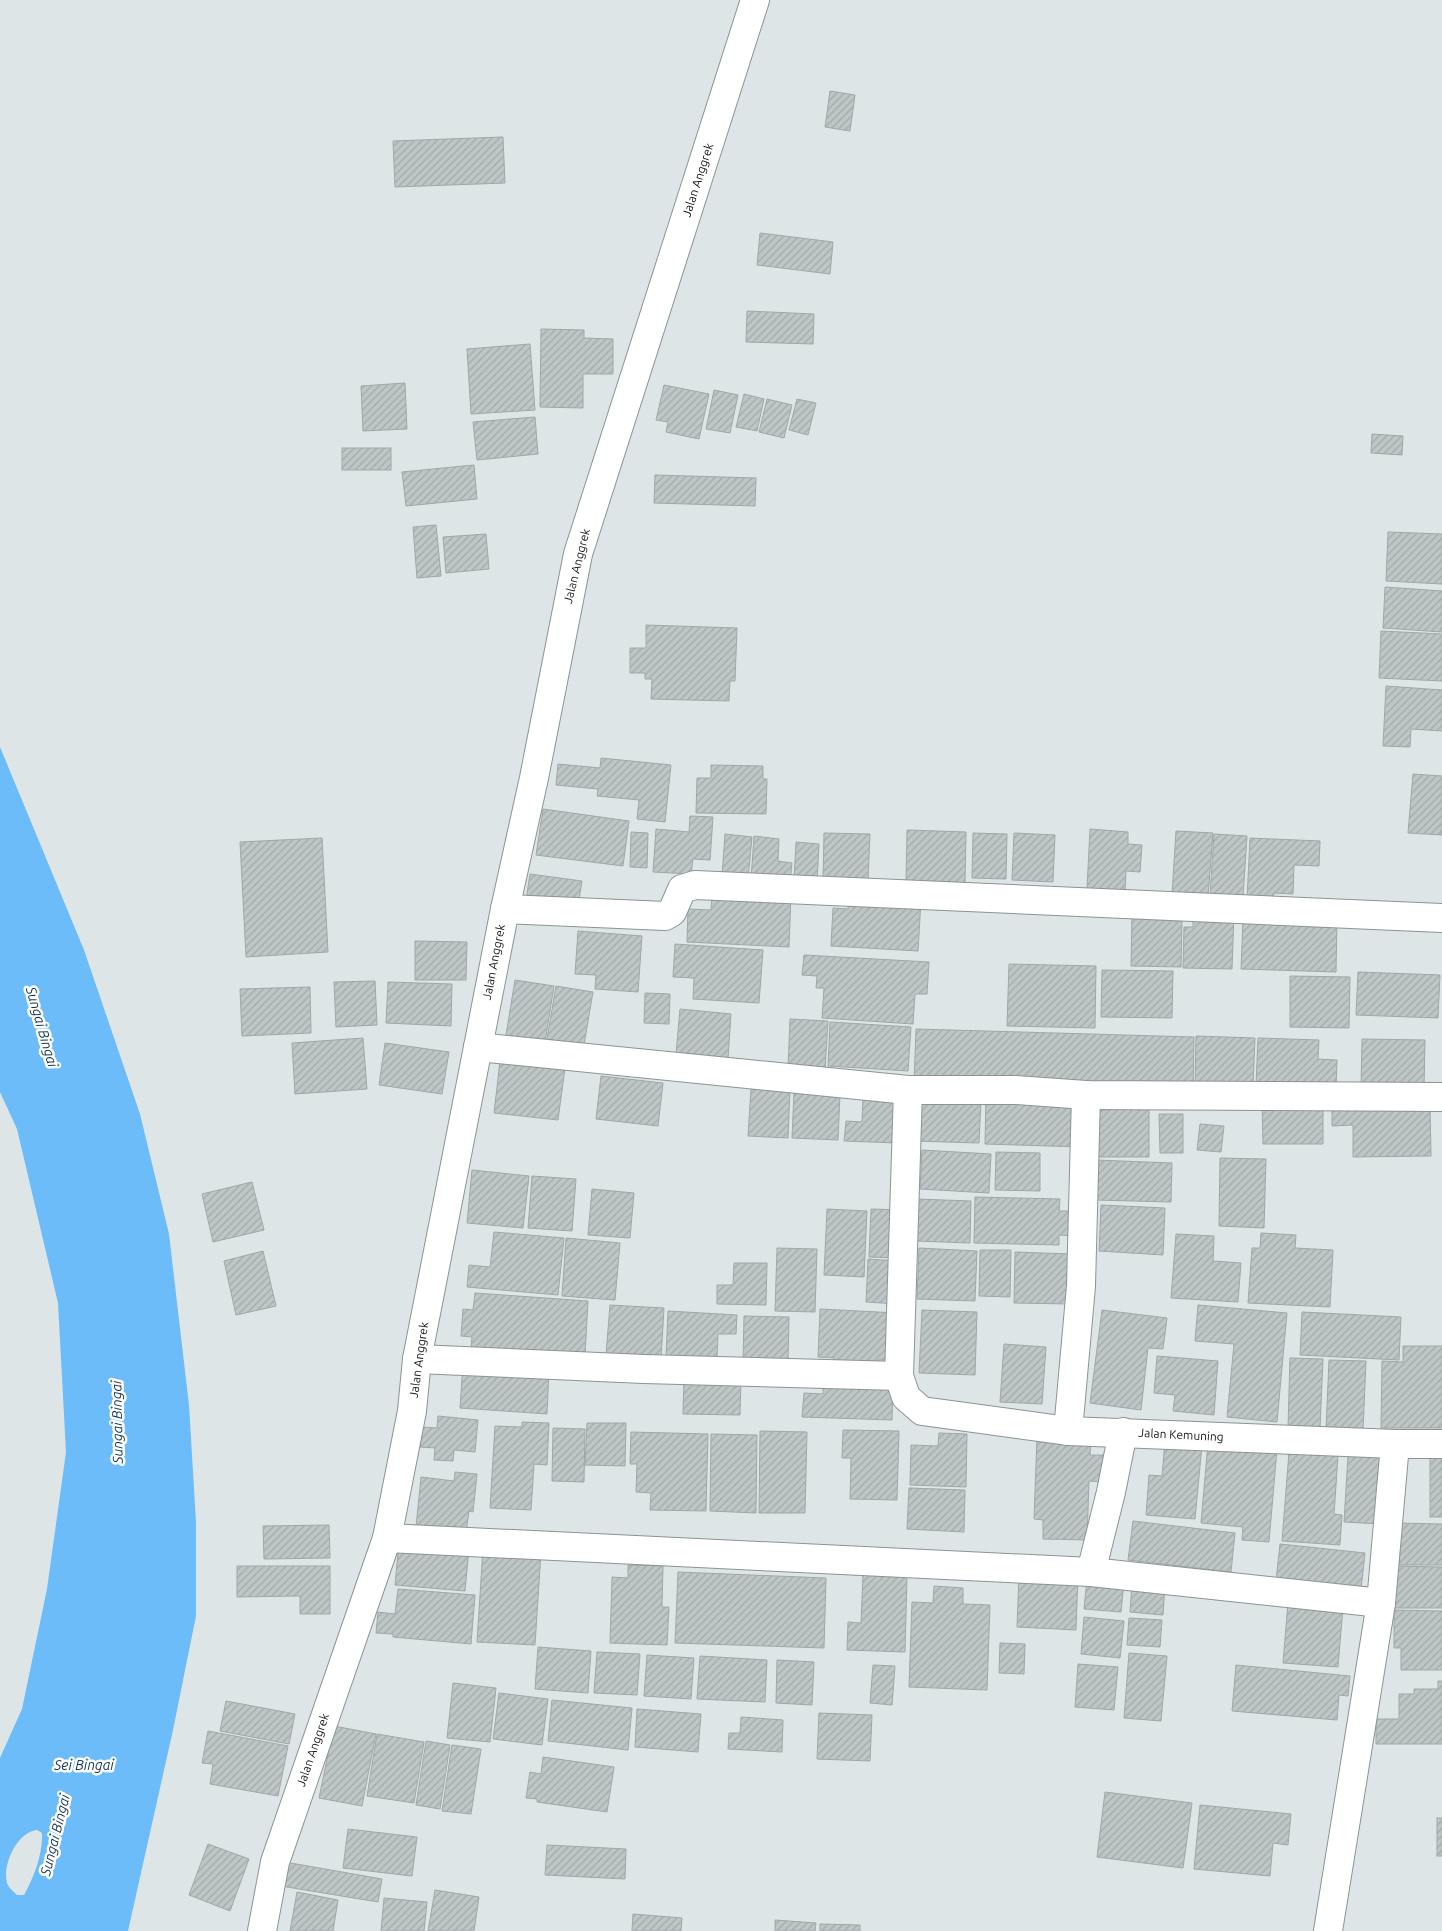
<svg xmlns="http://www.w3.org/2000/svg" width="1442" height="1931" viewBox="0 0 1442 1931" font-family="Ubuntu,sans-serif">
	<defs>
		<pattern id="building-hatch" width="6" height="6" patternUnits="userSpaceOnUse" patternTransform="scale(1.25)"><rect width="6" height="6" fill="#bec7c6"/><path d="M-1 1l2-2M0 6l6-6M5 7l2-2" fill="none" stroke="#a2aaa9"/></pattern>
	</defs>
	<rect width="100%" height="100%" fill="#dde5e6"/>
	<!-- water -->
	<path fill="#6cbcf9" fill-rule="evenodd" d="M0,747L84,950L140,1114L169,1234L189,1405L196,1522V1616L173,1730L128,1931H0V1758L22,1709L47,1589L66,1452L58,1303L17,1129L0,1092ZM37,1830L42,1833C43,1853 34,1878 24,1895H17C14,1892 8,1887 7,1883C2,1865 17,1832 37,1830Z"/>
	<!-- building -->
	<g fill="url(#building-hatch)" stroke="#9fa8a7">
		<polygon points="830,91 855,95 850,131 825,127"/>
		<polygon points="503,137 505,183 395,187 393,141"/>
		<polygon points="760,233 833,242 830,274 757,265"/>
		<polygon points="747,311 814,314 813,344 746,342"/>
		<polygon points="541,329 584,330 584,338 613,339 613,374 583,374 583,408 540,407"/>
		<polygon points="530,344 535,410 471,414 467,349"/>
		<polygon points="405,383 407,429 363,431 361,386"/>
		<polygon points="664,385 709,394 699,439 666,432 668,422 656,420"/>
		<polygon points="714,390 738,395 730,433 706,429"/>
		<polygon points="744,394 764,399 757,431 736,427"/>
		<polygon points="767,399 792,405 784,438 759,432"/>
		<polygon points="797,399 816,403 808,435 789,430"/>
		<polygon points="535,417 538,454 477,460 473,422"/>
		<polygon points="1372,434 1403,436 1402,455 1371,453"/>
		<rect x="342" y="448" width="49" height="22"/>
		<polygon points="474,465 477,499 406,506 402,472"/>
		<polygon points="655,475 756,478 755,506 654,503"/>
		<polygon points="436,525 441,576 417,578 413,527"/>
		<polygon points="1388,532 1442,534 1442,584 1386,581"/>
		<polygon points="486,534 489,569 446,573 443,537"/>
		<polygon points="1385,587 1442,591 1442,632 1383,628"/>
		<polygon points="646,625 737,628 735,681 730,681 729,701 651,699 652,679 645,679 645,673 630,673 630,648 646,648"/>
		<polygon points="1381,631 1442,634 1442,681 1379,678"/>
		<polygon points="1386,686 1442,690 1442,731 1411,729 1410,747 1383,746"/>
		<polygon points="601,758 671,765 665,822 637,819 639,800 597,796 598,789 556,785 558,764 600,768"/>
		<polygon points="711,765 763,766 763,779 767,779 766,814 696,813 697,778 711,778"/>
		<polygon points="1413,774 1442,776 1442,835 1408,833"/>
		<polygon points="543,809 629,821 623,866 536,855"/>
		<polygon points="690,816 713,817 710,860 693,859 691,874 653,872 656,829 689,832"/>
		<polygon points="1090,829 1128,832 1128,844 1142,845 1140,872 1126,871 1125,891 1087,889"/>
		<polygon points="907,830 966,832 965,883 906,882"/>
		<polygon points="1176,831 1213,833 1208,896 1172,894"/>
		<polygon points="631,832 648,833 647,868 630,867"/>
		<polygon points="824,833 870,834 868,881 823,880"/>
		<polygon points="973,833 1007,834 1006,879 972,878"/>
		<polygon points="1014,833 1055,835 1053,882 1012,880"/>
		<polygon points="725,834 752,837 748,879 722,876"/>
		<polygon points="1214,834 1247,836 1243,897 1210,895"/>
		<polygon points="754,836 779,839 778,861 792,863 790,883 751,879"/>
		<polygon points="322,838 328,952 246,957 240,842"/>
		<polygon points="1250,838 1320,841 1319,866 1294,865 1293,894 1274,893 1273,900 1247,899"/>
		<polygon points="796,842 819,844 817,882 794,880"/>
		<polygon points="530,874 582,881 578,906 526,900"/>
		<polygon points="712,893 791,896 789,947 687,942 688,909 711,910"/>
		<polygon points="849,896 921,900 918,951 831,946 833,908 848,909"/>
		<polygon points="1132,912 1173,913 1173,921 1182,921 1181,967 1131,966"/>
		<polygon points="1193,912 1234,913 1232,969 1183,968 1184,927 1193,927"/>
		<polygon points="1243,919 1337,921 1336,972 1241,969"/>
		<polygon points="578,931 642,936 638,992 595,989 596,975 575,974"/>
		<polygon points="415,941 467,942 466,980 415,980"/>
		<polygon points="675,944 763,950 759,1003 693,999 694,978 673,977"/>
		<polygon points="804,955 929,962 927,994 915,994 913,1024 822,1018 824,988 816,988 817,976 802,975"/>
		<polygon points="1009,964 1096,966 1095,1028 1007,1026"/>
		<polygon points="1102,970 1173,971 1172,1018 1101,1017"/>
		<polygon points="1358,972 1440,975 1438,1018 1356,1015"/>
		<polygon points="1290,976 1350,977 1349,1028 1290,1027"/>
		<polygon points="515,980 554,986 545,1042 506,1035"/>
		<polygon points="375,981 377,1025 336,1027 334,982"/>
		<polygon points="388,982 452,984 451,1026 386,1023"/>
		<polygon points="556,986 593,992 584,1045 547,1039"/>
		<polygon points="310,987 311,1033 242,1036 240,989"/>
		<polygon points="645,993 670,994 669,1024 644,1023"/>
		<polygon points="680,1009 731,1014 728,1059 676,1054"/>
		<polygon points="790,1019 828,1021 825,1070 788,1068"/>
		<polygon points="830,1022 911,1027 908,1071 828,1066"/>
		<polygon points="916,1029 1194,1037 1193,1090 914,1083"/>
		<polygon points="1196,1036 1255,1038 1253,1088 1195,1086"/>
		<polygon points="363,1038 367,1089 295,1094 292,1043"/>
		<polygon points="1258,1038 1319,1040 1318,1059 1337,1060 1336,1088 1256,1085"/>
		<polygon points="1362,1039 1425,1040 1424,1088 1361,1088"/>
		<polygon points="385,1043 449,1052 442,1094 379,1085"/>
		<polygon points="500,1061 565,1068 558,1120 494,1113"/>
		<polygon points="601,1076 663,1083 658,1126 596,1119"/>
		<polygon points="751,1089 790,1090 788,1138 748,1136"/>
		<polygon points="794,1092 840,1094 838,1140 792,1138"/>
		<polygon points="986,1096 1082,1099 1081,1147 985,1144"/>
		<polygon points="863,1097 900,1099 897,1143 844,1141 846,1121 862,1122"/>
		<polygon points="914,1098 981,1100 979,1143 912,1141"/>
		<polygon points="1107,1100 1149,1100 1149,1157 1096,1157 1096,1110 1107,1110"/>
		<polygon points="1262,1101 1323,1101 1323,1144 1263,1144"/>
		<polygon points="1430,1106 1431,1156 1353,1157 1353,1125 1332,1126 1332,1108"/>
		<polygon points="1159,1114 1183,1114 1183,1153 1160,1153"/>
		<polygon points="1200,1124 1224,1126 1221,1152 1197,1150"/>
		<polygon points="922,1150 991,1154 989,1193 920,1189"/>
		<polygon points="996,1152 1040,1153 1040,1191 995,1190"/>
		<polygon points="1220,1158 1266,1159 1264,1228 1219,1226"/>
		<polygon points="1096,1160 1172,1163 1171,1202 1094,1200"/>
		<polygon points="472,1170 529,1176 523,1228 467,1223"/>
		<polygon points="532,1176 576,1179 572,1231 528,1228"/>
		<polygon points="252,1182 264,1230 213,1242 202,1194"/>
		<polygon points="592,1189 634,1193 630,1238 588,1235"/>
		<polygon points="975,1197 1060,1199 1059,1211 1075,1211 1074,1236 1059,1235 1059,1245 974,1243"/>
		<polygon points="917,1199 971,1201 970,1243 915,1241"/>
		<polygon points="1101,1205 1165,1208 1163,1255 1099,1251"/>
		<polygon points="827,1209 867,1211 864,1277 824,1275"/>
		<polygon points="871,1209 901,1210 899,1258 869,1257"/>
		<polygon points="494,1232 564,1238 558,1295 467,1287 469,1265 490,1267"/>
		<polygon points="1261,1233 1296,1235 1295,1248 1333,1250 1330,1307 1248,1303 1252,1248 1260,1248"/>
		<polygon points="1176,1234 1214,1236 1213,1261 1241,1263 1238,1302 1171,1298"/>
		<polygon points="566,1238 620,1243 615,1300 562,1296"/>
		<polygon points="777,1248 817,1249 815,1312 775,1311"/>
		<polygon points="919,1248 977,1251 975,1301 917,1299"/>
		<polygon points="980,1250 1011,1250 1010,1297 979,1296"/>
		<polygon points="263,1251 276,1306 236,1315 224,1261"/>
		<polygon points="1015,1252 1071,1254 1070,1304 1014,1303"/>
		<polygon points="868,1259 899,1261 897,1304 866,1302"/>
		<polygon points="734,1263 767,1263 766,1305 717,1304 717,1285 733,1285"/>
		<polygon points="475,1293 588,1301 585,1356 471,1349 472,1337 461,1336 463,1309 473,1310"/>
		<polygon points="610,1305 664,1308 661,1359 606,1355"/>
		<polygon points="1198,1305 1287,1313 1277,1422 1227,1417 1234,1344 1195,1341"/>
		<polygon points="820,1309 897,1313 895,1360 878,1360 878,1368 833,1366 834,1358 818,1357"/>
		<polygon points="922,1310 977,1312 975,1375 919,1373"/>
		<polygon points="1102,1310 1167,1318 1163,1349 1148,1348 1141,1410 1090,1403"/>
		<polygon points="668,1311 737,1315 736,1334 718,1334 717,1359 666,1356"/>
		<polygon points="1302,1312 1401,1317 1399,1360 1300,1355"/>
		<polygon points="744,1316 789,1317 788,1364 743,1363"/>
		<polygon points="1004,1344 1046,1347 1042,1404 1000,1402"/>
		<polygon points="1403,1346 1442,1346 1442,1428 1381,1428 1382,1361 1403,1362"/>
		<polygon points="1157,1356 1218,1361 1214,1415 1173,1411 1175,1395 1154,1393"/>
		<polygon points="1290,1358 1323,1359 1320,1428 1288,1427"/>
		<polygon points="1329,1360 1366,1361 1363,1430 1326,1429"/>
		<polygon points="463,1364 549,1370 547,1414 460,1408"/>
		<polygon points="684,1378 741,1380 740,1415 683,1414"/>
		<polygon points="823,1379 893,1381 892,1420 802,1417 804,1393 823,1394"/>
		<polygon points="438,1416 478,1420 475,1452 454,1450 453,1461 434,1460 435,1448 420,1447 422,1427 437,1428"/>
		<polygon points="522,1422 549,1423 547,1465 534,1464 531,1510 490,1508 495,1426 522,1427"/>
		<polygon points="587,1423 626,1423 625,1466 585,1465"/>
		<polygon points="553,1428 585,1429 584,1482 552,1481"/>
		<polygon points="843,1430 899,1431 897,1500 850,1499 851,1458 842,1458"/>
		<polygon points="760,1431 807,1432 805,1513 759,1513"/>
		<polygon points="631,1432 708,1434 706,1511 650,1510 651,1493 636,1492 637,1464 630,1464"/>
		<polygon points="939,1433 967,1434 966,1487 910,1485 911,1445 938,1446"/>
		<polygon points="711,1434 757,1435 756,1513 710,1511"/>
		<polygon points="1037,1437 1091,1439 1090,1455 1103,1455 1102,1482 1089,1481 1087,1540 1043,1539 1043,1520 1034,1519"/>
		<polygon points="1165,1441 1202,1445 1195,1519 1146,1515 1149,1475 1162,1476"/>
		<polygon points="1208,1443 1277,1449 1269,1542 1242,1540 1243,1527 1201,1523"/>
		<polygon points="1289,1452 1338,1456 1334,1514 1342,1515 1340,1545 1282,1541"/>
		<polygon points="1348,1455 1384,1458 1381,1524 1344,1522"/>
		<rect x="1430" y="1457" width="12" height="60"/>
		<polygon points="455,1472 477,1474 473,1512 469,1511 466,1533 416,1527 421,1477 454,1481"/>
		<polygon points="909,1488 965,1490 964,1532 907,1529"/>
		<polygon points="1133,1521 1235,1533 1231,1572 1128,1560"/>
		<polygon points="1395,1523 1442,1524 1442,1565 1394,1565"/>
		<polygon points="329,1525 330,1558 264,1559 263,1526"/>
		<polygon points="399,1542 469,1548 465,1591 395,1585"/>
		<polygon points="1280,1544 1365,1553 1361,1589 1276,1581"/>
		<polygon points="483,1548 541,1552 535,1645 477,1642"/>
		<polygon points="628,1565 663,1566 662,1607 669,1607 667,1645 610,1643 612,1577 628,1578"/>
		<polygon points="237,1566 330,1566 330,1614 300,1614 300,1596 237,1597"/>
		<polygon points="1390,1566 1442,1567 1442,1608 1390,1608"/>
		<polygon points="678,1572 826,1578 824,1648 675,1643"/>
		<polygon points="863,1574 907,1576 905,1652 847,1650 848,1622 861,1623"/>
		<polygon points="1019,1574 1078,1576 1076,1630 1017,1627"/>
		<polygon points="1087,1579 1124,1582 1121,1612 1084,1609"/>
		<polygon points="1132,1583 1165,1585 1163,1615 1130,1612"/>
		<polygon points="934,1586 963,1588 963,1604 990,1605 987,1690 909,1687 912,1602 933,1603"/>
		<polygon points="398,1589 475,1595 471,1644 393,1637 393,1634 376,1633 378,1612 395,1614"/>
		<polygon points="1288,1602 1343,1607 1338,1667 1283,1663"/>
		<polygon points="1394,1610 1442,1611 1442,1670 1401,1670 1401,1648 1394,1648"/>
		<polygon points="1084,1617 1124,1621 1120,1658 1081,1654"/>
		<polygon points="1129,1618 1162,1620 1160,1647 1127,1645"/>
		<polygon points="1000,1643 1025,1644 1024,1674 999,1673"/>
		<polygon points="538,1647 591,1651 588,1693 535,1689"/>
		<polygon points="597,1652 640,1654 637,1695 594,1693"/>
		<polygon points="1129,1653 1167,1656 1161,1721 1124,1718"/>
		<polygon points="647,1655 694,1658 691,1699 644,1696"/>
		<polygon points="700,1656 767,1660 765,1702 697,1699"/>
		<polygon points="777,1660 814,1662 812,1705 776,1703"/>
		<polygon points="1078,1664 1118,1667 1114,1710 1075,1707"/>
		<polygon points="873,1665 895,1666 892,1705 870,1703"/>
		<polygon points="1236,1665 1350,1676 1348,1696 1339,1695 1337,1720 1232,1711"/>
		<polygon points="1438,1681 1442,1681 1442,1744 1376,1744 1376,1719 1399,1719 1399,1694 1414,1694 1414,1689 1438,1689"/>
		<polygon points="453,1683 496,1688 490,1742 447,1738"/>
		<polygon points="499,1693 548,1699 542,1745 493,1739"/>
		<polygon points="552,1700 632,1708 628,1750 548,1741"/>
		<polygon points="226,1701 295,1714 289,1744 220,1731"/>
		<polygon points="637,1709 701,1714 698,1752 635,1747"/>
		<polygon points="819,1713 872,1715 870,1761 817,1759"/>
		<polygon points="741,1717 783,1720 782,1752 728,1749 729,1733 740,1733"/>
		<polygon points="334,1726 376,1734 362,1806 319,1798"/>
		<polygon points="208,1731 288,1746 278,1796 210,1784 213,1764 202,1763"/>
		<polygon points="377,1734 424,1742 414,1803 367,1796"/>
		<polygon points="426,1741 450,1745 440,1809 416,1805"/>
		<polygon points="452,1745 481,1749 471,1814 442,1811"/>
		<polygon points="543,1757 614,1767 607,1812 537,1802 537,1799 526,1798 530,1772 541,1774"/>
		<polygon points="1105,1792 1192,1803 1183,1868 1097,1857"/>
		<polygon points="1200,1805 1291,1814 1288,1845 1273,1843 1270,1876 1194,1869"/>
		<rect x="1437" y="1818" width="5" height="38"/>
		<polygon points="348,1829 417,1837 412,1876 343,1868"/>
		<polygon points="208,1844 249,1859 230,1911 189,1895"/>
		<polygon points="547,1845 626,1849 625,1879 545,1875"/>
		<polygon points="285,1862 382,1879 378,1902 281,1886"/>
		<polygon points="435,1890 479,1897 474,1931 428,1931"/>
		<polygon points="297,1892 338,1900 333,1931 290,1931"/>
		<polygon points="384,1898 427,1902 424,1931 381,1931"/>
		<polygon points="633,1914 682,1918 681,1931 632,1931"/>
		<polygon points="775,1920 816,1923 815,1931 775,1931"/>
		<polygon points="820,1924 860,1925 860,1931 820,1931"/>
	</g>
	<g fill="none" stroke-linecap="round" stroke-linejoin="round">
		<defs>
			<g id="minor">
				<polyline points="505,909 665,916 672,912 682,889 695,885 1442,918"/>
				<polyline points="478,1047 908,1090 1015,1090 1086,1095 1442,1097"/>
				<polyline points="908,1090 899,1376 906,1397 922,1411 1068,1431 1395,1444 1442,1444"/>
				<polyline points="417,1359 644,1369 899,1376"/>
				<polyline points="1068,1431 1081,1286 1086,1095"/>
				<polyline points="387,1538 1091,1572 1381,1603"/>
				<polyline points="1091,1572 1111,1492 1123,1432"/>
				<polyline points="262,1931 275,1862 387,1538 412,1411 417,1359 505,909 534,778 578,554 755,0"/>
				<polyline points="1328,1931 1381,1603 1395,1444"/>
			</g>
		</defs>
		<!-- minor casing -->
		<use href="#minor" stroke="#8b9495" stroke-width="30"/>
		<!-- minor -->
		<use href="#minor" stroke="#fff" stroke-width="28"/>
	</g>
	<g text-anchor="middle" stroke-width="5" stroke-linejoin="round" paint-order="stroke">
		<!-- street labels -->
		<g font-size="12" fill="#151818" stroke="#fff">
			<text transform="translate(698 180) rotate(-72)" y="4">Jalan Anggrek</text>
			<text transform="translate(577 566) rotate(-76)" y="4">Jalan Anggrek</text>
			<text transform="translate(494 962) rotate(-79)" y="4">Jalan Anggrek</text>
			<text transform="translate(419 1360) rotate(-82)" y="4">Jalan Anggrek</text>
			<text transform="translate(1181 1435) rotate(3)" y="4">Jalan Kemuning</text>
			<text transform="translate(313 1750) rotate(-71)" y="4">Jalan Anggrek</text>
		</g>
		<!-- water labels -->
		<g font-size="14" font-style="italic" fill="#14364f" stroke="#fff">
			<text transform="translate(42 1027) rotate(74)" y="5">Sungai Bingai</text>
			<text transform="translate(117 1422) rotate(-91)" y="5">Sungai Bingai</text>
			<text x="84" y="1770">Sei Bingai</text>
			<text transform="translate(55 1835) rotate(-76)" y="5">Sungai Bingai</text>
		</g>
	</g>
</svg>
